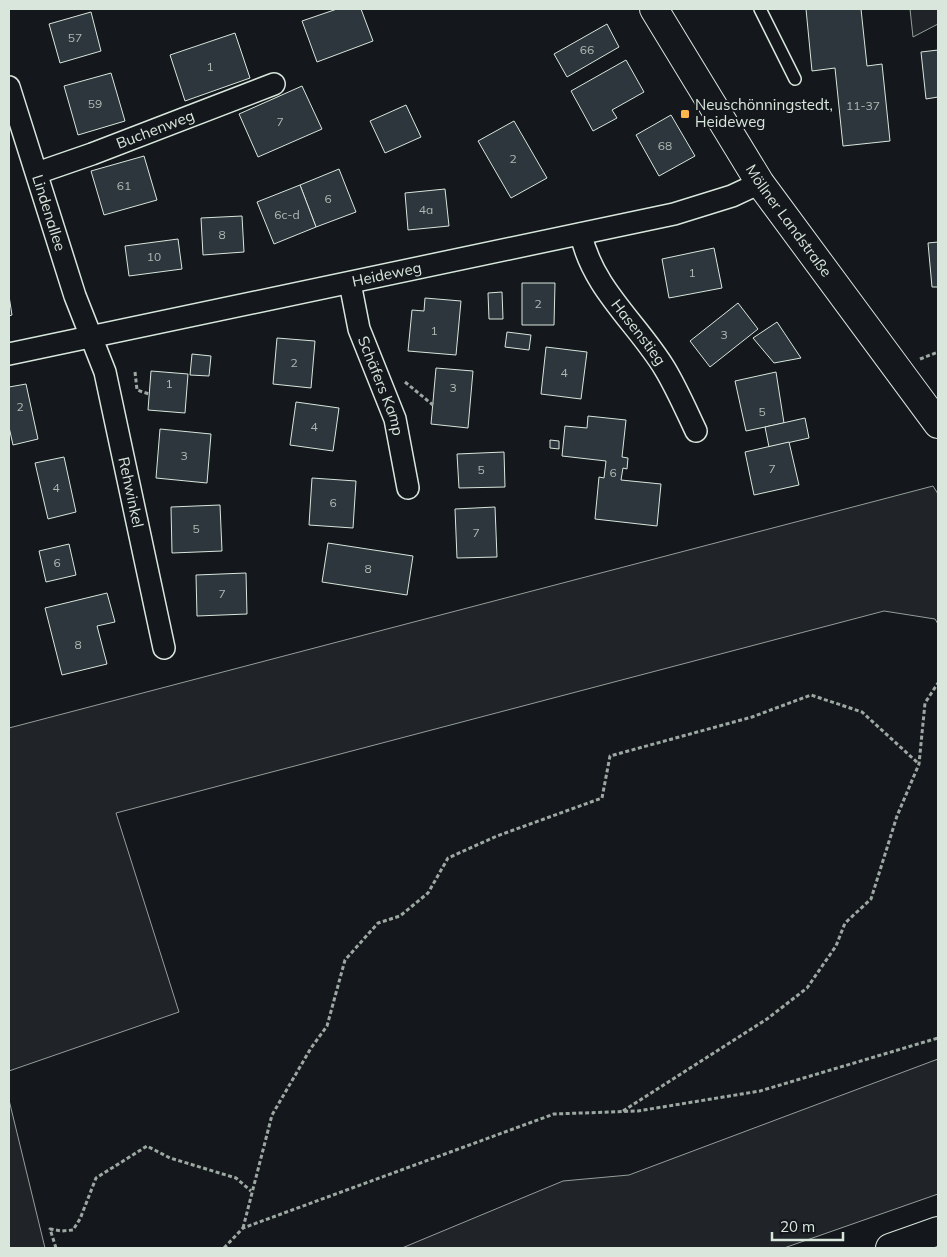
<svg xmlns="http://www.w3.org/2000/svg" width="947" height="1257" viewBox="0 0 947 1257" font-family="Mulish,sans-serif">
	<rect width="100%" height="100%" fill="#14181c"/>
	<!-- green -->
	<g fill="#202428" stroke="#939e99">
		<polygon points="910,9 938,9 938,24 913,37"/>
		<polygon points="933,486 938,494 938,624 935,619 884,611 116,813 179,1012 9,1071 9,728"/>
		<polygon points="938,1059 938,1194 784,1248 402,1248 563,1181 629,1175"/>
		<polygon points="9,1100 45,1248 9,1248"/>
	</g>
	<!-- building -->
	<g fill="#2c363c" stroke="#d8e6dc">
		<polygon points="337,9 361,9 373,41 317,62 302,21"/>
		<polygon points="806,9 861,9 867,66 882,64 890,141 843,146 835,68 812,71"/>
		<polygon points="91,12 101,51 60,63 49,24"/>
		<polygon points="607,24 619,47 567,77 554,54"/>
		<polygon points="235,33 250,78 185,101 170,55"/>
		<polygon points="938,50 938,97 926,99 921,52"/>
		<polygon points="626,60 644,92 612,110 617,118 593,131 571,91"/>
		<polygon points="111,73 125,121 78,135 64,86"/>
		<polygon points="302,86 322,129 258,157 239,114"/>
		<polygon points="406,105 421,137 385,153 370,121"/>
		<polygon points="671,115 695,156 659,176 636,135"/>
		<polygon points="514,121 547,178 511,198 478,141"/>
		<polygon points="144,156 157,200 104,215 91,171"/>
		<polygon points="339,169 356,212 316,227 300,185"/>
		<polygon points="300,185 316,227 274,244 257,202"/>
		<polygon points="445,189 449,226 408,230 405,193"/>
		<polygon points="242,216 244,252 203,255 201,218"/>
		<polygon points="178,239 182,269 129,276 125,246"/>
		<polygon points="938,242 938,287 932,287 928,243"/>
		<polygon points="714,248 722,288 669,298 662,259"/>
		<polygon points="522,283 555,283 554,325 522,325"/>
		<polygon points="502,292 503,319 489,319 488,293"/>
		<polygon points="9,296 12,315 9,316"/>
		<polygon points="425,298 461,301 456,355 408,351 412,310 424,311"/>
		<polygon points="738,303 758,329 710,367 690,341"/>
		<polygon points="777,322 801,358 774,363 753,338"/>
		<polygon points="507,332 531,335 529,350 505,347"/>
		<polygon points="277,338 315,341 311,388 273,384"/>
		<polygon points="546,347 587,352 581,399 541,394"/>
		<polygon points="192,354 211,356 209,376 190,375"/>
		<polygon points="436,368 473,371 468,428 431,424"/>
		<polygon points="151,371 188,374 185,413 148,410"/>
		<polygon points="776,372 784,423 746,431 735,381"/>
		<polygon points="26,384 38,439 13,445 9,427 9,387"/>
		<polygon points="296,402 339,408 333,451 290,445"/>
		<polygon points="588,416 626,420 622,457 628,458 627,469 623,468 621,480 661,484 657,526 595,519 599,477 604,478 606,461 562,456 565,426 587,428"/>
		<polygon points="805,418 809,438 769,447 765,427"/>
		<polygon points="160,429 211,434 207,483 156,478"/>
		<polygon points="550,440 559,441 559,449 550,448"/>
		<polygon points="789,442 799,485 754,495 745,452"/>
		<polygon points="504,452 505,487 459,488 457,454"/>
		<polygon points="64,457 76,512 48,519 35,463"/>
		<polygon points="312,478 356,481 353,528 309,525"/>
		<polygon points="220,505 222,551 172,553 171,507"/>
		<polygon points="495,507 497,557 457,558 455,509"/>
		<polygon points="328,543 413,556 407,595 322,582"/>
		<polygon points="69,544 76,575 46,582 39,551"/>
		<polygon points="246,573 247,614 197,616 196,575"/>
		<polygon points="107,593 115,622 97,626 107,664 62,675 45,608"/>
	</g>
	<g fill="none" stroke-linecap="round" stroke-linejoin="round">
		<defs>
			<polyline id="lane" points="760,9 795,79"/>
			<g id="street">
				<path id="s1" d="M9,87L75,296L105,372L164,648"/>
				<path id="s2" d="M37,173L92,154L274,84"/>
				<path id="s3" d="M581,234C592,288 638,324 665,369C677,389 686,410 696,431"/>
				<path id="s4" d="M350,283L359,329L395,419L408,488"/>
				<path id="s5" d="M9,354L674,214L732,196L760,183"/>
			</g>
			<g id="secondary">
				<path id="s6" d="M654,9L760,183L938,424"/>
			</g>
			<polyline id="highway" points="890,1248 938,1231"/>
		</defs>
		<!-- lane casing -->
		<use href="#lane" stroke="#d8e6dc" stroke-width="14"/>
		<!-- street casing -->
		<use href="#street" stroke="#d8e6dc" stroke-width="24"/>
		<!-- secondary casing -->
		<use href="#secondary" stroke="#d8e6dc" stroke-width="30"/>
		<!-- highway casing -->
		<use href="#highway" stroke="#d8e6dc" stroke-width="30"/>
		<!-- path -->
		<g stroke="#9da8a2" stroke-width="3" stroke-dasharray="4 2.5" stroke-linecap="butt">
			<polyline points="920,359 938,352"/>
			<polyline points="135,372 137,390 149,394"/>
			<polyline points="405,382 433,405"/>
			<polyline points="623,1111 767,1019 807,988 836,946 845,923 871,899 897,816 919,764 925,703 938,683"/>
			<polyline points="243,1228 272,1115 311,1048 327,1026 345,960 378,923 400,916 428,893 448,858 497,836 602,798 610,756 752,717 811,695 862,712 919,764"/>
			<polyline points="56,1248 50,1229 62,1231 73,1230 80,1219 96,1178 147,1146 170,1158 236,1178 251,1191"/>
			<polyline points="224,1248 243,1228 554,1114 638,1111 760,1091 938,1038"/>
		</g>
		<!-- lane -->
		<use href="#lane" stroke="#14181c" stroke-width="11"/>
		<!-- street -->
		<use href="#street" stroke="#14181c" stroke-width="21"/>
		<!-- secondary -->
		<use href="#secondary" stroke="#14181c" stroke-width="28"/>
		<!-- highway -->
		<use href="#highway" stroke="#14181c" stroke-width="28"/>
	</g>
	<!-- markers -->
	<rect fill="#ffb74d" stroke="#14181c" stroke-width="2" x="680" y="109" width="10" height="10" rx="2.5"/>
	<g text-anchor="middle" stroke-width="4" stroke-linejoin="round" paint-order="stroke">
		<!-- number labels -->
		<g font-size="12" fill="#adbab4">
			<text x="75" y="42">57</text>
			<text x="587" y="54">66</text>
			<text x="210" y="71">1</text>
			<text x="95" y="108">59</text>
			<text x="863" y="110">11-37</text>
			<text x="280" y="126">7</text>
			<text x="665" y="150">68</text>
			<text x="513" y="163">2</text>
			<text x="124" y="190">61</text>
			<text x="328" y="203">6</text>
			<text x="426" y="214">4a</text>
			<text x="287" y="219">6c-d</text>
			<text x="222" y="239">8</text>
			<text x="154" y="261">10</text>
			<text x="692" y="277">1</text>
			<text x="538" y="308">2</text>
			<text x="434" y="335">1</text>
			<text x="724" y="339">3</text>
			<text x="294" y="367">2</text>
			<text x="564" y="377">4</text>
			<text x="169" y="388">1</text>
			<text x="453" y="392">3</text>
			<text x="20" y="411">2</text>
			<text x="762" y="416">5</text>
			<text x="314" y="431">4</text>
			<text x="184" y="460">3</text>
			<text x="772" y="473">7</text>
			<text x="481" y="474">5</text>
			<text x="613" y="477">6</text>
			<text x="56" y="492">4</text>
			<text x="333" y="507">6</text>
			<text x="196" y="533">5</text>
			<text x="476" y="537">7</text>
			<text x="57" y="567">6</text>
			<text x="368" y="573">8</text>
			<text x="222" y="598">7</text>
			<text x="78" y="649">8</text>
		</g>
		<!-- poi labels -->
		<g font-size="15" fill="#d8e6dc" stroke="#14181c" text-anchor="start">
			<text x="695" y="110">Neuschönningstedt,<tspan x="695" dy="17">Heideweg</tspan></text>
		</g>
		<!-- street labels -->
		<g font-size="15" fill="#d8e6dc" stroke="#14181c">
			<text dy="5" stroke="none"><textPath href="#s2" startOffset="126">Buchenweg</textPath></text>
			<text dy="5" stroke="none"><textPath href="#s1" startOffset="132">Lindenallee</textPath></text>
			<text dy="5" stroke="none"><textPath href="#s6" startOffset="251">Möllner Landstraße</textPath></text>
			<text dy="5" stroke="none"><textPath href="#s5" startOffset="386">Heideweg</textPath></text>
			<text dy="5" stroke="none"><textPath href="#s3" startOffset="115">Hasenstieg</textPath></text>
			<text dy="5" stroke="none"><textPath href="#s4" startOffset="108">Schäfers Kamp</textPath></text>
			<text dy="5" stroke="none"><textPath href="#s1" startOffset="424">Rehwinkel</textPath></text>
		</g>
	</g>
	<!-- border -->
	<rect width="947" height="1257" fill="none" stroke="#d8e6dc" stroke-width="20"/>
	<!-- scale -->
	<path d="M772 1232v8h71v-8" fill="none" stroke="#d8e6dc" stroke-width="2.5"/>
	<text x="780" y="1232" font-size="15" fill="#d8e6dc" stroke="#14181c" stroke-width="4" paint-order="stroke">20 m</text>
</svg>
